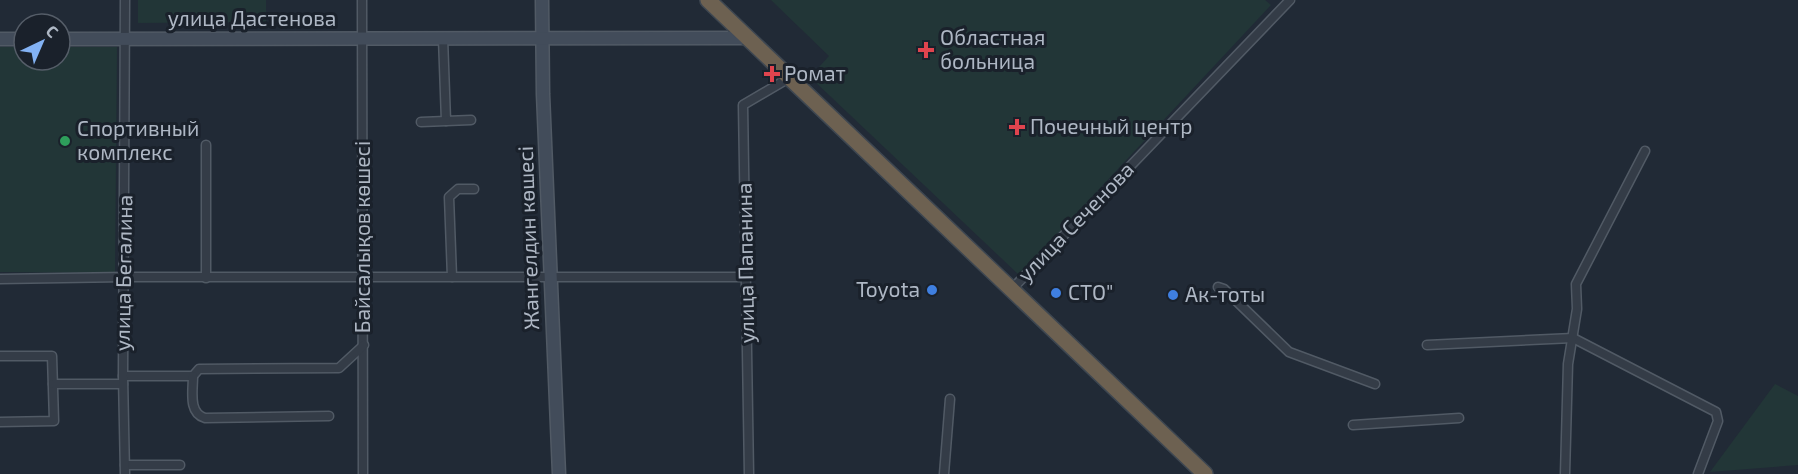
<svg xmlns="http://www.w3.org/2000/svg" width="1798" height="474" viewBox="0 0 1798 474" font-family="'Exo 2',sans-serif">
	<rect width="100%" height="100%" fill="#212a36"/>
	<!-- green -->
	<g fill="#223637">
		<polygon points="138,0 266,0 266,22 138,23"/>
		<polygon points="771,0 1265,0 1271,5 1019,275 810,77 829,56"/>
		<polygon points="0,47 24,47 24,60 60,60 60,47 117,47 115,273 0,272"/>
		<polygon points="1775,384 1798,396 1798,465 1710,472"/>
	</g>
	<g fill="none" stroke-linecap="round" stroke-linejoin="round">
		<defs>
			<g id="street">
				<polyline points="362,0 363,474"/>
				<polyline points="443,38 446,121 471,120"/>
				<polyline points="421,122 446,121"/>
				<polyline points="206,145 206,278"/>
				<polyline points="452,277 449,197 458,189 474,189"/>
				<polyline points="0,279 125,277 747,277"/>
				<polyline points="1218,287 1224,289 1289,352 1375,384"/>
				<polyline points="1013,288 1290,0"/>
				<polyline points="1427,345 1573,338 1716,412 1718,421 1698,474"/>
				<polyline points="0,356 52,356 54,421 0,422"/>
				<polyline points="123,376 193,376 199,369 339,368 364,345"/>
				<path d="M193,376C193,391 188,413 205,418L329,416"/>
				<polyline points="53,384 123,384"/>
				<polyline points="1353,425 1459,418"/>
				<polyline points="125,465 180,465"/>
				<polyline points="125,474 123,376 125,0"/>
				<polyline points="749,474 743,105 789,78"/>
				<polyline points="944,474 950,399"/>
				<polyline points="1565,474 1568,364 1577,309 1576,284 1645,151"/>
			</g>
			<g id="secondary">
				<polyline points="542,0 543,94 559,474"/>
				<polyline points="0,39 24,39"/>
				<polyline points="60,39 747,38"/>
			</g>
			<polyline id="highway" points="708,0 1205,474"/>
		</defs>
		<!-- street casing -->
		<use href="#street" stroke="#515a65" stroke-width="11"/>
		<!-- secondary casing -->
		<use href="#secondary" stroke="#515a65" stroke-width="15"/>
		<!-- highway casing -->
		<use href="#highway" stroke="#3e4751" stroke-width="18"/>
		<!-- street -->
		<use href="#street" stroke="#343c47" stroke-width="8"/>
		<!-- secondary -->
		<use href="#secondary" stroke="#424c5a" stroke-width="12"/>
		<!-- highway -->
		<use href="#highway" stroke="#6d6151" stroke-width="15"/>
	</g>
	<!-- markers -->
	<g fill="#e0444e" stroke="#1a212b" stroke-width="2">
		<path d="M923 41h6v6h6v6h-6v6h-6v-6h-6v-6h6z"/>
		<path d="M769 65h6v6h6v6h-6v6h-6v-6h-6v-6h6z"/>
		<path d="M1014 118h6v6h6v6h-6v6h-6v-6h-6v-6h6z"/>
	</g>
	<circle fill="#2e9e5b" stroke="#1a212b" stroke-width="2" cx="65" cy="141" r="6"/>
	<g fill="#3f7fe0" stroke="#1a212b" stroke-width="2">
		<circle cx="932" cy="290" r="6"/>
		<circle cx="1056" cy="293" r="6"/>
		<circle cx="1173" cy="295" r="6"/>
	</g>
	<g text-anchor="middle" stroke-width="6" stroke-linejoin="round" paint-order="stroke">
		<!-- street labels -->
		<g font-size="21" fill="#aeb7c4" stroke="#1a212b">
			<text x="252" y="26">улица Дастенова</text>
			<text transform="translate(1076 222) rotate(-46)" y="7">улица Сеченова</text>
			<text transform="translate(363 237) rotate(-90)" y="7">Байсалықов көшесі</text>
			<text transform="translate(529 238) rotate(-92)" y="7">Жангелдин көшесі</text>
			<text transform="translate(746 263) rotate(-91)" y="7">улица Папанина</text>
			<text transform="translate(124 273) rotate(-89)" y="7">улица Бегалина</text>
		</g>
		<!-- poi labels -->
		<g font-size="21" fill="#aeb7c4" stroke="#1a212b" text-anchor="start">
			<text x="940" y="45">Областная<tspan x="940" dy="24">больница</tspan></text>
			<text x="784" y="81">Ромат</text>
			<text x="1030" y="134">Почечный центр</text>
			<text x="77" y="136">Спортивный<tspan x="77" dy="24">комплекс</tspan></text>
			<text x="920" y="297" text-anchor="end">Toyota</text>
			<text x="1068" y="300">СТО"</text>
			<text x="1185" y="302">Ак-тоты</text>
		</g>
	</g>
	<!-- north arrow -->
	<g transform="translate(42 42) rotate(44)"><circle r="28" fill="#1a212b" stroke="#555d68" stroke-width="1.5"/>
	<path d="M0-4.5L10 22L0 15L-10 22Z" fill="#83b2f4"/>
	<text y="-9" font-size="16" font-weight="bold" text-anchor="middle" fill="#aeb7c4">С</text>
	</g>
</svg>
